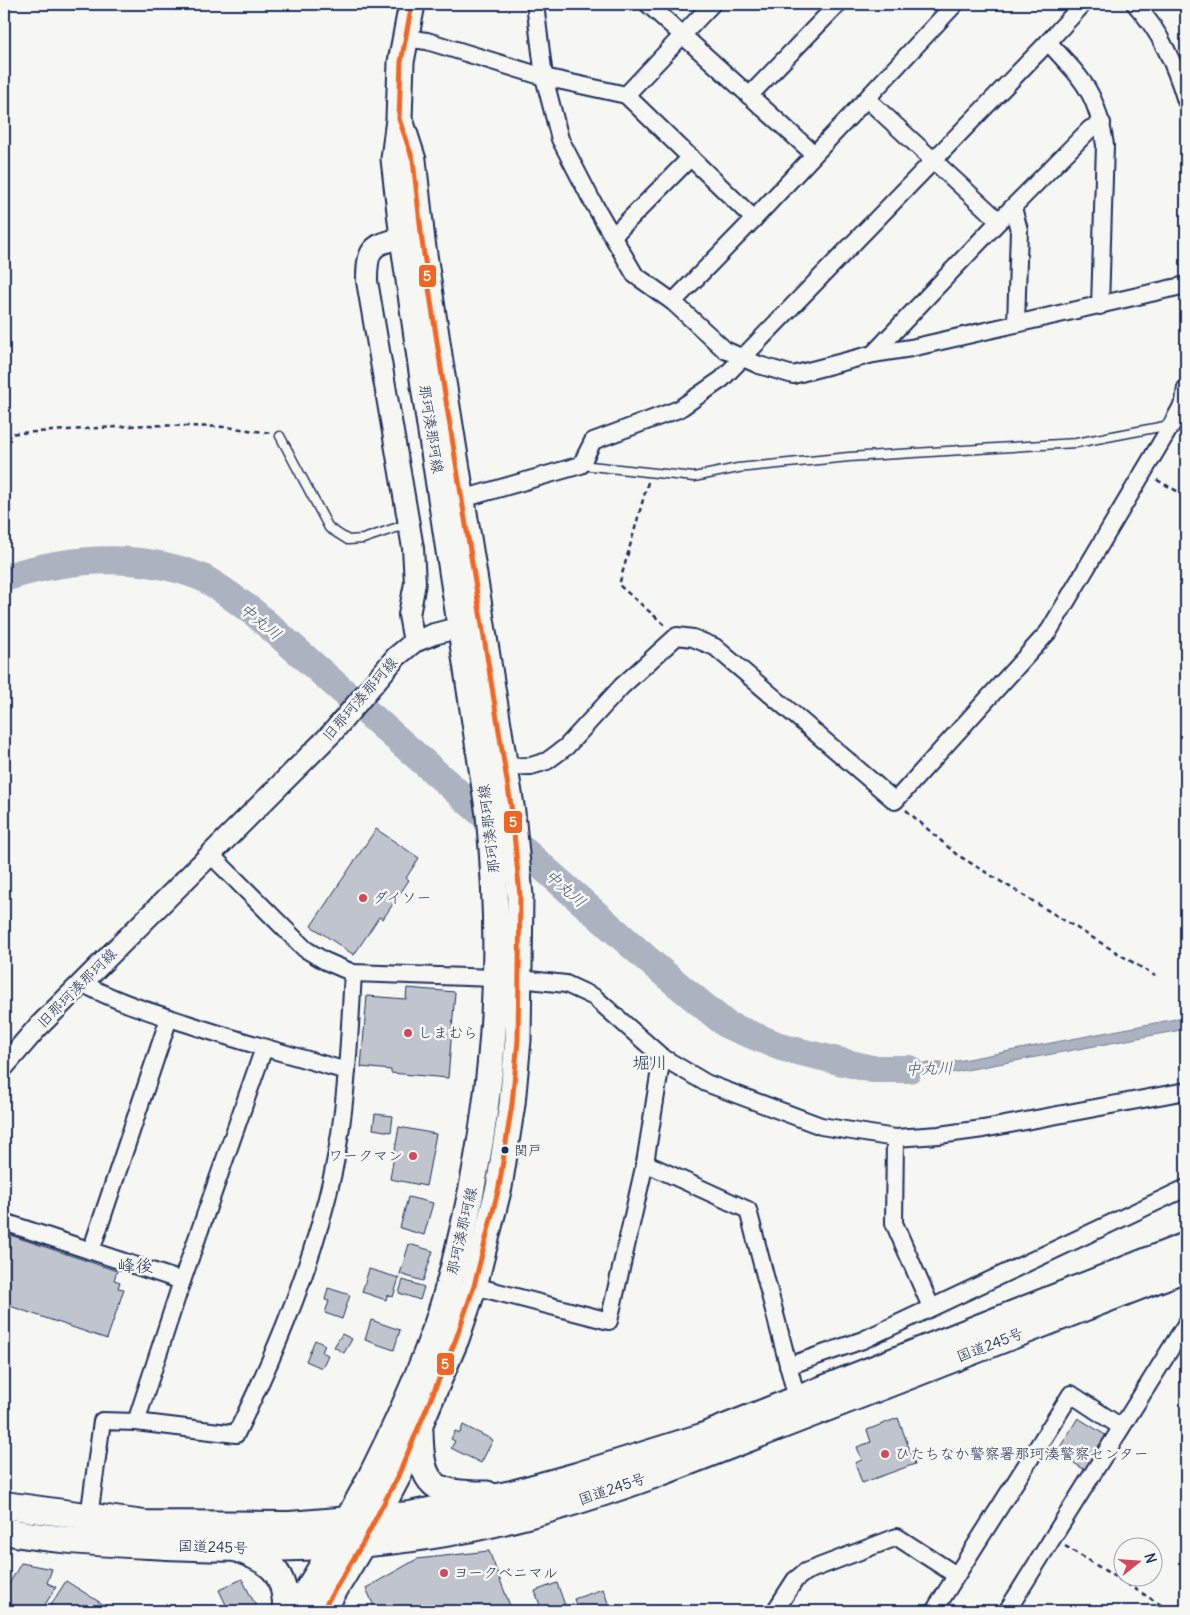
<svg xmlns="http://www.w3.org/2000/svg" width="1190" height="1615" viewBox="0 0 1190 1615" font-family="Delius,'Klee One',sans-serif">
	<rect width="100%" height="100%" fill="#f6f6f2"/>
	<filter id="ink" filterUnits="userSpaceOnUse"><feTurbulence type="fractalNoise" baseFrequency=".02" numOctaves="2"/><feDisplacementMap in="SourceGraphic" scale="10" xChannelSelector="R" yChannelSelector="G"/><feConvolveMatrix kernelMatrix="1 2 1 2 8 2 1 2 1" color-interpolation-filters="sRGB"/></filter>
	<g filter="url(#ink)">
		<!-- water -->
		<polygon fill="#abb2c0" stroke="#717e99" points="1186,1017 1186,1029 945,1074 870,1073 873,1064 947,1063"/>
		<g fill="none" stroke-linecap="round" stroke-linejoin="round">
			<!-- river -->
			<path stroke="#abb2c0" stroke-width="28" d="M4,578C67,558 134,552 198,576C215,582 236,601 252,611L655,966L727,1025L784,1048L872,1069H909"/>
		</g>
		<!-- building -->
		<g fill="#c0c4cd" stroke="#1b2f5e">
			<polygon points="376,829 419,858 406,878 409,880 383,919 379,917 354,955 311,926"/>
			<polygon points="407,988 455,992 448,1078 391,1073 391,1070 361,1067 367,996 406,999"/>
			<polygon points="375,1114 393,1116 391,1132 373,1129"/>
			<polygon points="399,1127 436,1134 426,1186 390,1179"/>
			<polygon points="408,1197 433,1203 424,1235 400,1228"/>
			<polygon points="4,1233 117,1271 114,1280 120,1282 118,1288 124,1289 107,1339 4,1304"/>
			<polygon points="409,1244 433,1251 423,1281 400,1274"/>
			<polygon points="369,1269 399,1278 393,1297 387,1295 386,1300 362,1292"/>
			<polygon points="403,1280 424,1287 420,1300 399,1293"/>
			<polygon points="328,1288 350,1295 342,1319 325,1313 329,1301 325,1300"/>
			<polygon points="371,1320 400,1330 394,1350 365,1340"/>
			<polygon points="342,1334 352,1339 344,1353 334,1347"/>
			<polygon points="315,1340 325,1345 322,1352 328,1355 322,1368 306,1361"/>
			<polygon points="898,1418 915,1464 862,1483 855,1463 862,1460 857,1447 871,1442 867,1430"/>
			<polygon points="1078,1418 1107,1436 1085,1470 1057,1452"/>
			<polygon points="463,1425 493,1440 481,1463 451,1448 455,1441 451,1439 455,1431 460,1433"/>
			<polygon points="489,1551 512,1611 376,1611 366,1588 417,1559"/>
			<polygon points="21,1563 52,1569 47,1583 56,1587 41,1611 15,1611 4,1602 4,1593"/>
			<polygon points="242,1579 256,1606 246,1611 229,1611 219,1590"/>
			<polygon points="66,1581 112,1610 111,1611 47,1611"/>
			<polygon points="557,1583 567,1611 542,1611 535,1591"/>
			<polygon points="603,1589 611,1611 578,1611 574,1599"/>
		</g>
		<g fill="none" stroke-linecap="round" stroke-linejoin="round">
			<defs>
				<g id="service">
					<polyline points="280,436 329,528 348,540 363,539 407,524"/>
					<polyline points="581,465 694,477 738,468 849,457 1076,443 1170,425"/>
				</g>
				<g id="minor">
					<polyline points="535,4 544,77 560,139 591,199 635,275 673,302 725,350 759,365 793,375 873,354 911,348 1186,285"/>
					<polyline points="648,4 814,154"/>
					<path d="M1135,4C1161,32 1175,65 1186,101"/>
					<polyline points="404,38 427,41 544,77 626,95 754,219"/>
					<path d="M1048,42C1083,80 1097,92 1105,145L1100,306"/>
					<polyline points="626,95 712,4"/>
					<polyline points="749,96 838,4"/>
					<polyline points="867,99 999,221"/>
					<polyline points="1013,208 1019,230 1016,324"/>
					<polyline points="613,236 691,157"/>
					<polyline points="673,302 754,219 955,4"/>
					<polyline points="873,354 999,221 1090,129 1102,123"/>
					<polyline points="462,499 581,465 593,441 679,409 722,379 1048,42 1083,4"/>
					<polyline points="505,767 531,766 547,761 566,747 622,686 677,636 693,638 715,647 895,801 1049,631 1172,424 1184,402 1186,388"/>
					<polyline points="211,855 305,949 325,961 353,973 520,979 566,984 594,997 662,1057 706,1083 821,1126 895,1138 939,1135 983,1129 1186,1091"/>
					<path d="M82,983C114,1001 151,1012 185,1023C239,1041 293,1056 347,1071"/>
					<polyline points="895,1138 894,1223 931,1307"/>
					<polyline points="645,1163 748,1210 797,1399"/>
					<polyline points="4,1222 182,1281"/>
					<polyline points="91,1251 169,1018"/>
					<polyline points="474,1286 609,1321 645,1163 662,1057"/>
					<polyline points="788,1366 863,1340 1186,1188"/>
					<polyline points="136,1422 182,1281 264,1048"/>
					<path d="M89,1517L102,1421L136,1422L236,1434C277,1351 313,1264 333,1173C347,1107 349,1040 353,973"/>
					<polyline points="775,1611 795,1580 805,1572 897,1537 956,1575"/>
					<polyline points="934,1611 1071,1394 1121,1427"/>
					<polyline points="1007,1611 1186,1324"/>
				</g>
				<g id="tertiary">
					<path d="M403,238C371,244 367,249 367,281L413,548L415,583L409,615L414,642"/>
					<polyline points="4,1066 37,1028 332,733 396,657 414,642 434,634 461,627"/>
				</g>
				<g id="primary">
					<path d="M420,1431C421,1487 432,1494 487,1494"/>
					<path d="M237,1549C272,1562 285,1571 286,1611"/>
					<path d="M293,1611C321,1572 342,1530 365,1488C391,1437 416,1384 435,1330C448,1293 457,1255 466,1216C496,1080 503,953 489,815L424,386L403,238L394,159L399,119L401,62L412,4"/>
					<polyline points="322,1611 363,1543 398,1476 456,1339 474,1286 499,1187 512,1104 518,1040 520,896 512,812 443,382 422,241 413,160 402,126"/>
				</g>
				<g id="trunk">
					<polyline points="4,1505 144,1524 290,1525 410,1515 512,1494 577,1476 702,1437 1186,1246"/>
					<path d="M4,1531C57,1541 111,1543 166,1546C282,1551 401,1548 515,1518C564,1506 612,1490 659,1473L1186,1268"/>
				</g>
			</defs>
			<!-- service casing -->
			<use href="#service" stroke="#1b2f5e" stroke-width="11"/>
			<!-- minor casing -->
			<use href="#minor" stroke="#1b2f5e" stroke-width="20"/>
			<!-- tertiary casing -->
			<use href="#tertiary" stroke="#1b2f5e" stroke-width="24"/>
			<!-- primary casing -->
			<use href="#primary" stroke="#1b2f5e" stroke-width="29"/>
			<!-- trunk casing -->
			<use href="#trunk" stroke="#1b2f5e" stroke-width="30"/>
			<!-- path -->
			<g stroke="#1b2f5e" stroke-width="2.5" stroke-dasharray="5 4" stroke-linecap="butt">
				<polyline points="4,434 147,425 226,427 271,433"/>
				<polyline points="1157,480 1186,496"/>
				<polyline points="648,482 619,585 666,626"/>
				<polyline points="906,810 956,854 1155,976"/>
				<polyline points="1065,1546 1171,1611"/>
			</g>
			<!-- service -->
			<use href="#service" stroke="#f6f6f2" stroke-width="8"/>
			<!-- minor -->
			<use href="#minor" stroke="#f6f6f2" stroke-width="16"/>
			<!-- tertiary -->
			<use href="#tertiary" stroke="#f6f6f2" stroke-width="20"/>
			<!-- primary -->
			<use href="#primary" stroke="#f6f6f2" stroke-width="25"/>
			<!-- trunk -->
			<use href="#trunk" stroke="#f6f6f2" stroke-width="26"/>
			<defs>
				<polyline id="bus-1" points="322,1611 363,1543 398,1476 456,1339 474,1286 499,1187 512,1104 518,1040 520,896 512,812 443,382 422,241 413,160 399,119 401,62 412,4"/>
			</defs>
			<!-- bus-1 casing -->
			<use href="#bus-1" stroke="#f6f6f2" stroke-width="9"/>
			<!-- bus-1 -->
			<use href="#bus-1" stroke="#f26522" stroke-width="5"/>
		</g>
	</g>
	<!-- markers -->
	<g fill="#d1495b" stroke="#f6f6f2" stroke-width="2">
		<circle cx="363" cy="898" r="5"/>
		<circle cx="408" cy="1033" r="5"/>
		<circle cx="413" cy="1156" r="5"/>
		<circle cx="885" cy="1454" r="5"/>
		<circle cx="444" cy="1573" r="5"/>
	</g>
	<circle fill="#1b2f5e" stroke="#f6f6f2" stroke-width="2" cx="505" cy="1150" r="4.5"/>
	<g text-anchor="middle" stroke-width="5" stroke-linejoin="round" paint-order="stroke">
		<!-- bus labels -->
		<g font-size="14" fill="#1b2f5e" stroke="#f6f6f2" text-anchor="start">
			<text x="514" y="1155">関戸</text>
		</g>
		<!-- street labels -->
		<g font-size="15" fill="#1b2f5e" stroke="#f6f6f2">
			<text transform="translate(431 429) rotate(81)" y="5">那珂湊那珂線</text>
			<text transform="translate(360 699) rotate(-49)" y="5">旧那珂湊那珂線</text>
			<text transform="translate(489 829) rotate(-97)" y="5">那珂湊那珂線</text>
			<text transform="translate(77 988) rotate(-45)" y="5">旧那珂湊那珂線</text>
			<text transform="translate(462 1231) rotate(-77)" y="5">那珂湊那珂線</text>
			<text transform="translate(990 1345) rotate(-21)" y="5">国道245号</text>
			<text transform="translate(612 1489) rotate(-19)" y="5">国道245号</text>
			<text transform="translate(213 1547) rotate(2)" y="5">国道245号</text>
		</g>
		<!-- poi labels -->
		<g font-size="15" fill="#1b2f5e" stroke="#f6f6f2" text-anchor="start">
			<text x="373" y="903">ダイソー</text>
			<text x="418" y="1038">しまむら</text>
			<text x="403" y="1161" text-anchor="end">ワークマン</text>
			<text x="895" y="1459">ひたちなか警察署那珂湊警察センター</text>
			<text x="454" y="1578">ヨークベニマル</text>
		</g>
		<!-- water labels -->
		<g font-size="16" font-style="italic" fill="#46567b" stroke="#f6f6f2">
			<text transform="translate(261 621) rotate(39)" y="6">中丸川</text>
			<text transform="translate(566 888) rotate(41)" y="6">中丸川</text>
			<text transform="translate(929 1068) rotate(-2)" y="6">中丸川</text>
		</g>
		<!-- quarter labels -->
		<g font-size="18" fill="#1b2f5e" stroke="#f6f6f2">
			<text x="650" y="1069">堀川</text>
			<text x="135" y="1272">峰後</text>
		</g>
	</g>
	<g stroke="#f6f6f2" stroke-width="2">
		<rect x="418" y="264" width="19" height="24" rx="5" fill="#f26522"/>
		<rect x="503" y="810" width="20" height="24" rx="5" fill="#f26522"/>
		<rect x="436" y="1352" width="19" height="24" rx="5" fill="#f26522"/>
	</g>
	<g font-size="14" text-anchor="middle" font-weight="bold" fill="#fff">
		<text x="427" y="281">5</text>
		<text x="513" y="827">5</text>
		<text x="445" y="1369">5</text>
	</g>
	<!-- margin -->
	<rect width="1190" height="1615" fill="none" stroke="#f6f6f2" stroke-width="20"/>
	<rect x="10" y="10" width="1170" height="1595" fill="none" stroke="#1b2f5e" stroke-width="2" filter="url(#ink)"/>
	<!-- north arrow -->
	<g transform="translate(1138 1562) rotate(73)"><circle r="24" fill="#f6f6f2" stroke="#9ea6b7"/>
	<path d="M0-4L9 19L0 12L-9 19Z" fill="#d1495b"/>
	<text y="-8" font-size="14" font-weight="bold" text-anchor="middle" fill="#1b2f5e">N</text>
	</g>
</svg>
